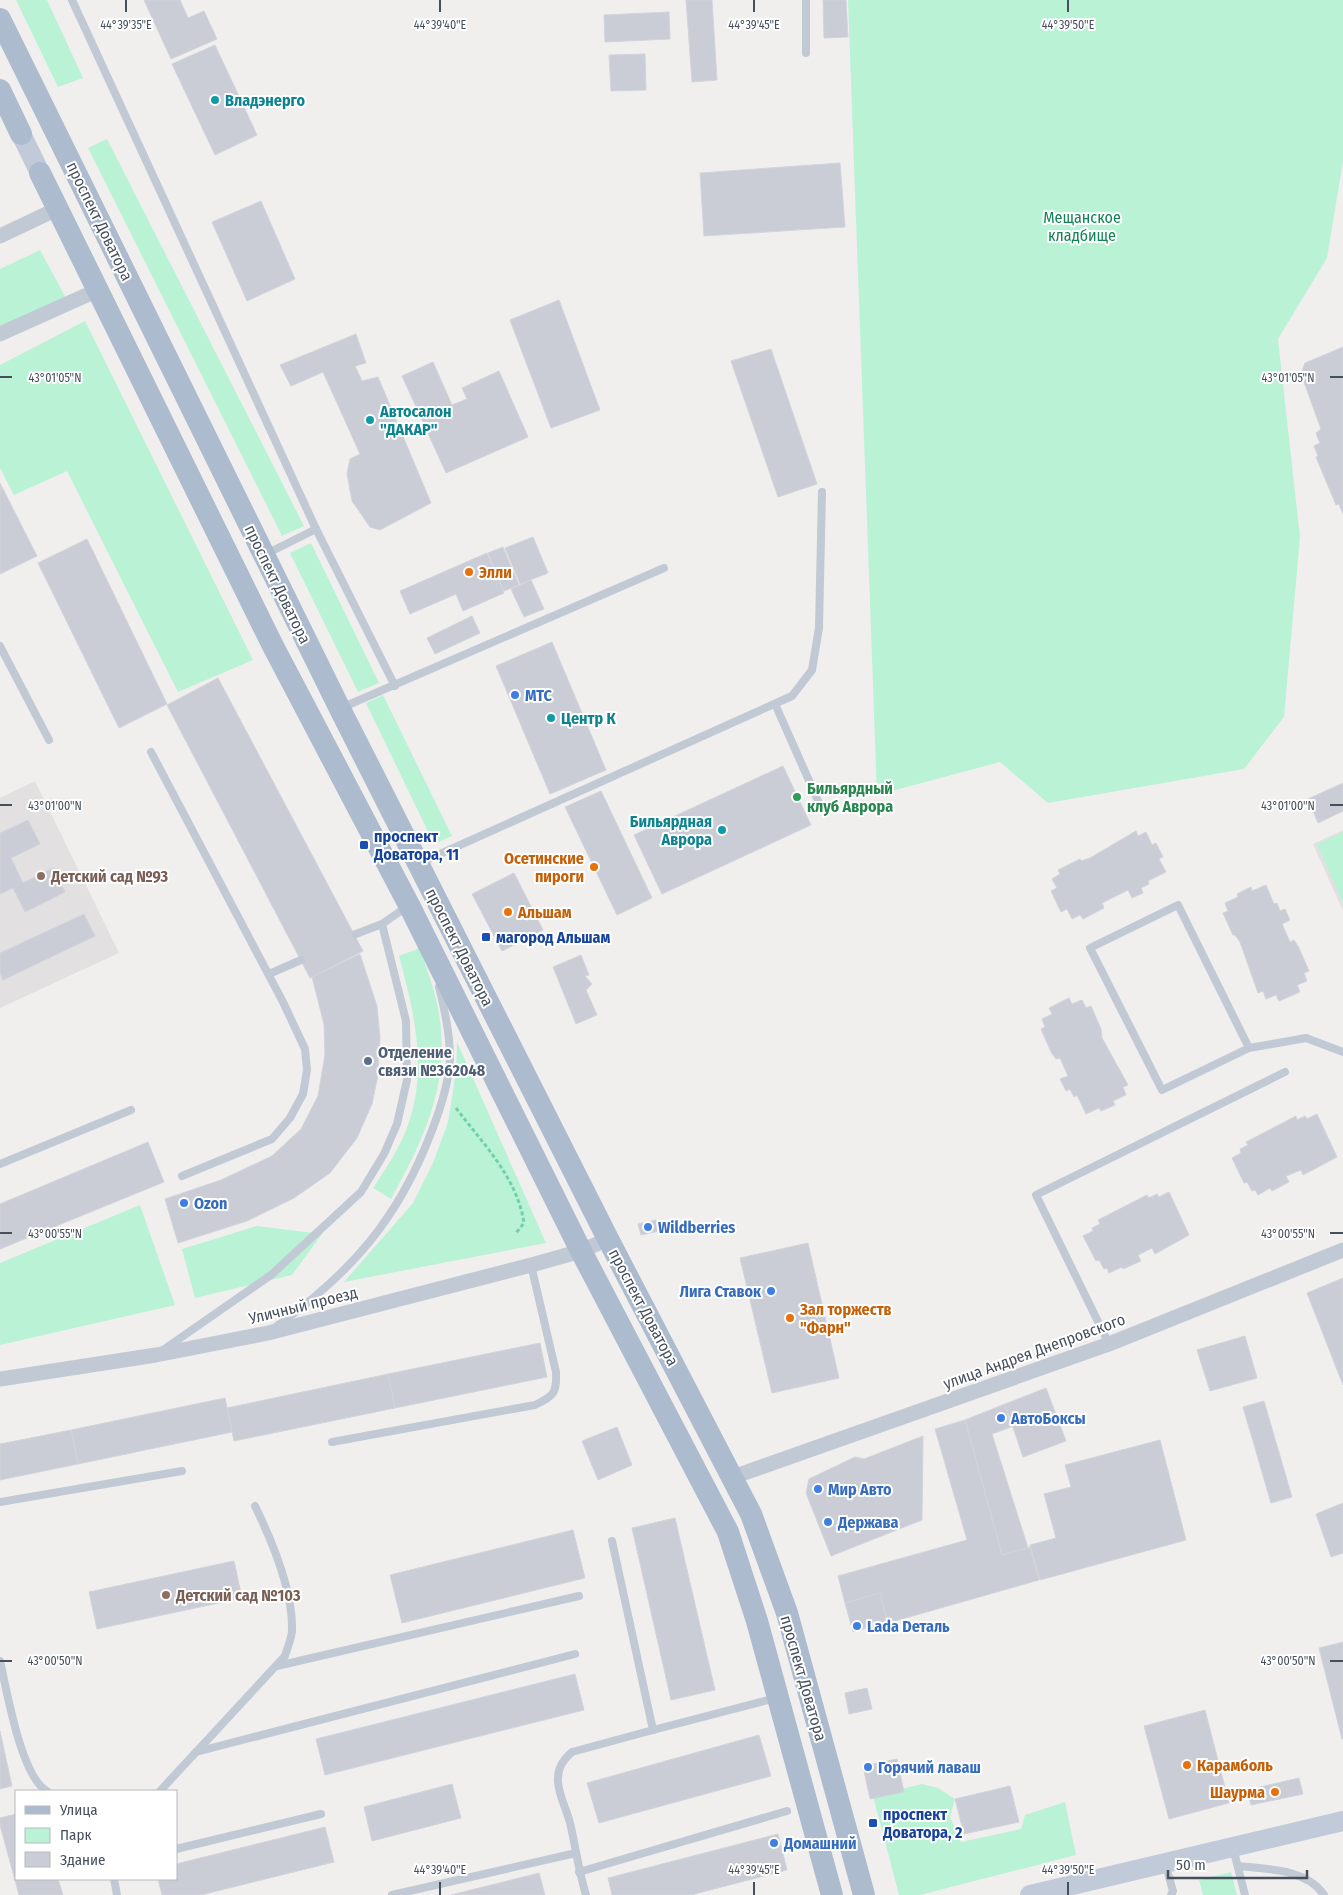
<svg xmlns="http://www.w3.org/2000/svg" width="1343" height="1895" viewBox="0 0 1343 1895" font-family="'Fira Sans Condensed',sans-serif">
	<rect width="100%" height="100%" fill="#f1efee"/>
	<!-- education -->
	<g fill="#e2e0e0">
		<polygon points="35,781 119,953 0,1008 0,798"/>
		<polygon points="1343,830 1343,911 1313,844"/>
	</g>
	<!-- green -->
	<g fill="#baf2d5">
		<polygon points="16,0 47,0 83,78 58,87"/>
		<polygon points="848,0 1343,0 1343,161 1327,258 1278,339 1300,537 1284,717 1244,769 1048,803 1000,762 877,795"/>
		<polygon points="107,139 304,526 282,536 88,148"/>
		<polygon points="40,250 66,298 0,329 0,269"/>
		<polygon points="85,321 253,660 178,692 67,471 14,495 0,468 0,365"/>
		<polygon points="311,543 379,683 358,692 290,553"/>
		<polygon points="383,695 452,836 434,844 366,703"/>
		<polygon points="1343,832 1343,903 1317,844"/>
		<path d="M420,948C425,965 432,982 436,999C454,1075 427,1134 391,1199L373,1188C386,1168 400,1148 408,1125C428,1069 414,1011 399,956Z"/>
		<polygon points="457,1042 546,1243 344,1282 413,1203 433,1163 448,1122 456,1073"/>
		<polygon points="140,1205 175,1305 0,1345 0,1263"/>
		<polygon points="257,1226 322,1234 292,1275 195,1298 182,1249"/>
		<polygon points="922,1784 938,1788 955,1799 950,1817 961,1842 1021,1829 1025,1815 1065,1802 1076,1855 920,1895 899,1895 873,1796"/>
		<polygon points="1231,1872 1237,1895 1203,1895 1199,1880"/>
	</g>
	<!-- building -->
	<g fill="#cacdd5" stroke="#d2d4db">
		<polygon points="144,0 180,0 188,18 204,11 217,39 171,59"/>
		<polygon points="686,0 712,0 717,80 692,82"/>
		<polygon points="823,0 846,0 848,37 824,38"/>
		<polygon points="669,12 670,39 605,42 604,15"/>
		<polygon points="215,45 257,135 215,155 172,64"/>
		<polygon points="645,54 646,90 611,91 609,55"/>
		<polygon points="840,163 845,227 704,236 700,173"/>
		<polygon points="261,201 295,279 247,301 212,222"/>
		<polygon points="559,300 600,410 551,428 510,320"/>
		<polygon points="356,334 366,363 355,366 362,381 378,377 431,503 380,530 370,527 352,501 347,474 350,459 360,454 323,372 291,386 280,365"/>
		<polygon points="1343,347 1343,514 1339,504 1336,505 1316,457 1318,456 1314,446 1320,443 1316,433 1321,429 1301,374 1305,363"/>
		<polygon points="771,349 817,484 778,497 731,361"/>
		<polygon points="433,362 452,405 467,399 462,388 499,371 528,437 446,473 402,376"/>
		<polygon points="0,483 37,556 0,574"/>
		<polygon points="533,537 548,573 520,584 505,548"/>
		<polygon points="87,539 167,704 119,728 38,563"/>
		<polygon points="503,547 519,585 504,591 488,553"/>
		<polygon points="487,553 504,593 463,611 456,594 410,614 400,591"/>
		<polygon points="531,580 544,609 524,617 511,589"/>
		<polygon points="472,616 480,633 435,654 427,638"/>
		<polygon points="552,642 606,770 550,794 496,666"/>
		<polygon points="218,678 363,951 310,978 167,705"/>
		<polygon points="783,766 811,825 662,894 634,835"/>
		<polygon points="1343,783 1343,811 1318,823 1308,799"/>
		<polygon points="601,791 652,898 617,915 565,807"/>
		<polygon points="28,820 40,844 11,858 23,883 53,868 65,892 25,912 13,888 0,894 0,833"/>
		<polygon points="1136,831 1138,836 1146,832 1152,845 1156,843 1163,857 1159,859 1166,872 1148,881 1149,884 1141,888 1143,893 1132,898 1128,890 1102,903 1104,908 1083,919 1080,915 1072,919 1067,909 1061,912 1051,891 1057,888 1052,879 1060,874 1058,870 1080,859 1081,861 1090,858"/>
		<polygon points="514,873 543,930 502,951 472,894"/>
		<polygon points="1266,885 1274,904 1277,903 1280,911 1285,909 1290,920 1282,924 1290,942 1294,940 1299,948 1309,971 1304,973 1307,981 1297,985 1300,992 1279,1001 1276,995 1266,999 1263,991 1258,993 1240,942 1235,935 1233,935 1223,913 1228,911 1225,903 1238,897 1237,894 1251,887 1252,891"/>
		<polygon points="84,914 95,936 3,980 0,973 0,953"/>
		<polygon points="360,954 377,1006 380,1037 378,1075 372,1104 357,1138 330,1173 294,1198 247,1221 178,1243 165,1199 221,1180 272,1156 301,1129 318,1096 325,1054 324,1024 312,977"/>
		<polygon points="581,955 589,975 585,976 592,984 586,990 597,1015 576,1024 553,967"/>
		<polygon points="1069,998 1072,1004 1082,1000 1086,1008 1091,1006 1101,1029 1102,1038 1128,1085 1123,1087 1126,1095 1113,1101 1115,1105 1101,1111 1099,1108 1086,1114 1077,1095 1074,1097 1070,1089 1066,1091 1060,1079 1068,1076 1060,1058 1056,1059 1051,1052 1041,1029 1045,1027 1042,1019 1052,1014 1049,1008"/>
		<polygon points="1317,1114 1337,1157 1303,1175 1301,1170 1286,1176 1289,1182 1272,1191 1270,1188 1258,1195 1255,1190 1252,1191 1247,1182 1244,1183 1232,1158 1241,1153 1240,1149 1248,1145 1246,1142 1296,1116 1297,1120 1305,1116 1307,1119"/>
		<polygon points="148,1142 164,1182 0,1249 0,1204"/>
		<polygon points="1169,1192 1189,1235 1155,1254 1152,1248 1138,1255 1141,1261 1123,1269 1122,1267 1109,1273 1107,1268 1104,1269 1099,1260 1096,1261 1083,1236 1093,1231 1092,1228 1100,1224 1098,1220 1147,1195 1149,1198 1157,1194 1159,1197"/>
		<polygon points="656,1220 659,1231 641,1235 638,1224"/>
		<polygon points="808,1243 839,1378 772,1393 740,1258"/>
		<polygon points="1343,1278 1343,1385 1307,1293"/>
		<polygon points="1245,1336 1257,1378 1210,1391 1197,1350"/>
		<polygon points="540,1343 547,1377 395,1408 388,1374"/>
		<polygon points="388,1374 395,1408 234,1441 227,1408"/>
		<polygon points="1046,1388 1066,1441 1023,1457 1005,1404"/>
		<polygon points="225,1398 232,1432 78,1464 71,1430"/>
		<polygon points="1264,1401 1292,1497 1271,1503 1243,1407"/>
		<polygon points="1005,1404 1011,1427 992,1434 1028,1548 1002,1555 965,1420"/>
		<polygon points="965,1420 1002,1555 1030,1547 1039,1580 888,1623 880,1593 845,1603 838,1576 967,1540 935,1429"/>
		<polygon points="617,1427 632,1465 598,1480 582,1441"/>
		<polygon points="71,1430 78,1464 0,1480 0,1444"/>
		<polygon points="923,1436 922,1520 831,1556 806,1493 809,1479 855,1457 864,1459"/>
		<polygon points="1160,1440 1186,1540 1040,1580 1030,1545 1056,1538 1044,1494 1071,1487 1065,1465"/>
		<polygon points="1343,1503 1343,1553 1331,1557 1316,1514"/>
		<polygon points="675,1518 715,1690 671,1700 632,1528"/>
		<polygon points="573,1530 585,1578 402,1623 390,1575"/>
		<polygon points="234,1561 242,1598 97,1629 89,1592"/>
		<polygon points="880,1593 887,1622 853,1632 845,1603"/>
		<polygon points="1343,1642 1343,1738 1342,1739 1319,1648"/>
		<polygon points="575,1674 584,1710 325,1775 316,1739"/>
		<polygon points="867,1688 872,1709 849,1714 845,1693"/>
		<polygon points="1205,1710 1229,1803 1169,1819 1144,1726"/>
		<polygon points="0,1731 12,1786 0,1789"/>
		<polygon points="759,1735 771,1776 599,1823 587,1783"/>
		<polygon points="897,1759 904,1792 870,1799 863,1766"/>
		<polygon points="1299,1778 1303,1794 1251,1805 1247,1790"/>
		<polygon points="452,1784 461,1818 372,1841 364,1807"/>
		<polygon points="1010,1786 1019,1822 964,1834 955,1799"/>
		<polygon points="16,1814 16,1879 58,1879 63,1895 19,1895 0,1825 0,1818"/>
		<polygon points="325,1827 334,1862 201,1895 162,1895 158,1879 176,1879 176,1864"/>
		<polygon points="778,1834 787,1870 691,1895 612,1895 608,1878"/>
		<polygon points="539,1873 545,1895 451,1895"/>
	</g>
	<g fill="none" stroke-linecap="round" stroke-linejoin="round">
		<!-- path -->
		<path stroke="#70d2ab" stroke-width="3" stroke-dasharray="4 2.5" stroke-linecap="butt" d="M456,1108C483,1144 517,1177 524,1223L516,1233"/>
		<!-- lane -->
		<g stroke="#c1c9d5" stroke-width="8">
			<polyline points="72,0 316,529 266,554"/>
			<polyline points="806,53 806,0"/>
			<polyline points="316,529 395,686"/>
			<polyline points="0,646 49,740"/>
			<polyline points="775,704 819,803"/>
			<polyline points="341,708 664,568"/>
			<polyline points="151,752 283,1002 305,1049 307,1070 303,1094 290,1118 272,1139 182,1176"/>
			<polyline points="420,863 792,696 812,670 819,628 822,492"/>
			<polyline points="356,934 382,924"/>
			<polyline points="269,974 301,960"/>
			<polyline points="1249,1048 1178,905 1090,948 1162,1090 1249,1048 1306,1038 1343,1052"/>
			<polyline points="0,1164 131,1110"/>
			<path d="M277,1326C352,1272 398,1219 431,1133C440,1110 449,1083 450,1059C450,1034 445,1010 439,987"/>
			<polyline points="1109,1344 1036,1195 1285,1072"/>
			<polyline points="163,1350 271,1275 361,1192 384,1154 397,1124 407,1080 406,1021 382,924 408,906"/>
			<path d="M332,1442L535,1405C554,1396 557,1393 556,1372L531,1265"/>
			<polyline points="0,1502 182,1471"/>
			<polyline points="612,1541 653,1730 776,1698"/>
			<path d="M0,1661C7,1691 21,1777 47,1791"/>
			<polyline points="277,1666 579,1596"/>
			<polyline points="196,1752 575,1654"/>
			<path d="M160,1791L285,1656C287,1648 292,1638 292,1630C293,1591 272,1541 255,1506"/>
			<polyline points="1233,1848 1245,1895"/>
			<polyline points="176,1849 321,1814"/>
			<polyline points="1165,1863 1173,1891 1171,1895"/>
			<path d="M1238,1866C1267,1869 1307,1869 1324,1895"/>
			<polyline points="579,1872 787,1811"/>
			<polyline points="114,1879 117,1895"/>
			<polyline points="392,1895 576,1853"/>
			<path d="M586,1895C579,1872 576,1850 571,1827C568,1812 559,1797 558,1782C557,1768 563,1760 572,1752L653,1730"/>
		</g>
		<!-- street -->
		<g stroke="#c1c9d5" stroke-width="15">
			<polyline points="0,236 57,209"/>
			<polyline points="0,334 98,290"/>
			<polyline points="0,1379 156,1355 268,1333 535,1264 581,1251 608,1239"/>
			<polyline points="733,1477 1109,1344 1343,1250"/>
		</g>
		<!-- secondary -->
		<g stroke="#c0cad9" stroke-width="20">
			<polyline points="21,134 40,173"/>
			<polyline points="1030,1895 1343,1821"/>
		</g>
		<!-- primary -->
		<g stroke="#adbbcf" stroke-width="22">
			<polyline points="0,19 340,709 608,1239 751,1514 787,1613 864,1895"/>
			<polyline points="0,90 21,134"/>
			<polyline points="40,173 273,646 409,905 581,1251 728,1532 757,1621 832,1895"/>
		</g>
	</g>
	<!-- ticks -->
	<path fill="none" stroke="#46505d" stroke-width="2" d="M126,0V12M440,0V12M754,0V12M1068,0V12M0,377H12M1330,377H1343M0,805H12M1330,805H1343M0,1233H12M1330,1233H1343M0,1661H12M1330,1661H1343M440,1882V1895M754,1882V1895M1068,1882V1895"/>
	<!-- markers -->
	<g fill="#0f9aa8" stroke="#fff" stroke-width="2">
		<circle cx="215" cy="100" r="5"/>
		<circle cx="370" cy="420" r="5"/>
		<circle cx="551" cy="718" r="5"/>
		<circle cx="722" cy="830" r="5"/>
	</g>
	<g fill="#e8710a" stroke="#fff" stroke-width="2">
		<circle cx="469" cy="572" r="5"/>
		<circle cx="594" cy="867" r="5"/>
		<circle cx="508" cy="912" r="5"/>
		<circle cx="790" cy="1318" r="5"/>
		<circle cx="1187" cy="1765" r="5"/>
		<circle cx="1275" cy="1792" r="5"/>
	</g>
	<g fill="#3f7fe0" stroke="#fff" stroke-width="2">
		<circle cx="515" cy="695" r="5"/>
		<circle cx="184" cy="1203" r="5"/>
		<circle cx="648" cy="1227" r="5"/>
		<circle cx="771" cy="1291" r="5"/>
		<circle cx="1001" cy="1418" r="5"/>
		<circle cx="818" cy="1489" r="5"/>
		<circle cx="828" cy="1522" r="5"/>
		<circle cx="857" cy="1626" r="5"/>
		<circle cx="868" cy="1767" r="5"/>
		<circle cx="774" cy="1843" r="5"/>
	</g>
	<circle fill="#2e9e5b" stroke="#fff" stroke-width="2" cx="797" cy="797" r="5"/>
	<g fill="#1a4fb4" stroke="#fff" stroke-width="2">
		<rect x="359" y="840" width="10" height="10" rx="2.5"/>
		<rect x="481" y="932" width="10" height="10" rx="2.5"/>
		<rect x="868" y="1818" width="10" height="10" rx="2.5"/>
	</g>
	<g fill="#8d6e63" stroke="#fff" stroke-width="2">
		<circle cx="41" cy="876" r="5"/>
		<circle cx="166" cy="1595" r="5"/>
	</g>
	<circle fill="#5c6f8a" stroke="#fff" stroke-width="2" cx="368" cy="1061" r="5"/>
	<g text-anchor="middle" stroke-width="4" stroke-linejoin="round" paint-order="stroke">
		<!-- culture labels -->
		<g font-size="16" font-weight="bold" fill="#0d838f" stroke="#fff" text-anchor="start">
			<text x="225" y="106">Владэнерго</text>
			<text x="380" y="417">Автосалон<tspan x="380" dy="18">"ДАКАР"</tspan></text>
			<text x="561" y="724">Центр К</text>
			<text x="712" y="827" text-anchor="end">Бильярдная<tspan x="712" dy="18">Аврора</tspan></text>
		</g>
		<!-- park labels -->
		<g font-size="16" fill="#118355" stroke="#fff">
			<text x="1082" y="223">Мещанское<tspan x="1082" dy="18">кладбище</tspan></text>
		</g>
		<!-- street labels -->
		<g font-size="16" fill="#46505d" stroke="#fff">
			<text transform="translate(100 221) rotate(64)" y="6">проспект Доватора</text>
			<text transform="translate(278 584) rotate(64)" y="6">проспект Доватора</text>
			<text transform="translate(460 947) rotate(63)" y="6">проспект Доватора</text>
			<text transform="translate(303 1305) rotate(-14)" y="6">Уличный проезд</text>
			<text transform="translate(644 1307) rotate(62)" y="6">проспект Доватора</text>
			<text transform="translate(1034 1351) rotate(-20)" y="6">улица Андрея Днепровского</text>
			<text transform="translate(804 1678) rotate(74)" y="6">проспект Доватора</text>
		</g>
		<!-- food labels -->
		<g font-size="16" font-weight="bold" fill="#c56008" stroke="#fff" text-anchor="start">
			<text x="479" y="578">Элли</text>
			<text x="584" y="864" text-anchor="end">Осетинские<tspan x="584" dy="18">пироги</tspan></text>
			<text x="518" y="918">Альшам</text>
			<text x="800" y="1315">Зал торжеств<tspan x="800" dy="18">"Фарн"</tspan></text>
			<text x="1197" y="1771">Карамболь</text>
			<text x="1265" y="1798" text-anchor="end">Шаурма</text>
		</g>
		<!-- shop labels -->
		<g font-size="16" font-weight="bold" fill="#366cbe" stroke="#fff" text-anchor="start">
			<text x="525" y="701">МТС</text>
			<text x="194" y="1209">Ozon</text>
			<text x="658" y="1233">Wildberries</text>
			<text x="761" y="1297" text-anchor="end">Лига Ставок</text>
			<text x="1011" y="1424">АвтоБоксы</text>
			<text x="828" y="1495">Мир Авто</text>
			<text x="838" y="1528">Держава</text>
			<text x="867" y="1632">Lada Dеталь</text>
			<text x="878" y="1773">Горячий лаваш</text>
			<text x="784" y="1849">Домашний</text>
		</g>
		<!-- leisure labels -->
		<g font-size="16" font-weight="bold" fill="#27864d" stroke="#fff" text-anchor="start">
			<text x="807" y="794">Бильярдный<tspan x="807" dy="18">клуб Аврора</tspan></text>
		</g>
		<!-- transit labels -->
		<g font-size="16" font-weight="bold" fill="#164399" stroke="#fff" text-anchor="start">
			<text x="374" y="842">проспект<tspan x="374" dy="18">Доватора, 11</tspan></text>
			<text x="496" y="943">магород Альшам</text>
			<text x="883" y="1820">проспект<tspan x="883" dy="18">Доватора, 2</tspan></text>
		</g>
		<!-- education labels -->
		<g font-size="16" font-weight="bold" fill="#785e54" stroke="#fff" text-anchor="start">
			<text x="51" y="882">Детский сад №93</text>
			<text x="176" y="1601">Детский сад №103</text>
		</g>
		<!-- service labels -->
		<g font-size="16" font-weight="bold" fill="#4e5e75" stroke="#fff" text-anchor="start">
			<text x="378" y="1058">Отделение<tspan x="378" dy="18">связи №362048</tspan></text>
		</g>
	</g>
	<g font-size="12" text-anchor="middle" fill="#46505d" stroke="#fff" stroke-width="4" stroke-linejoin="round" paint-order="stroke">
		<text x="126" y="29">44°39'35"E</text>
		<text x="440" y="29">44°39'40"E</text>
		<text x="754" y="29">44°39'45"E</text>
		<text x="1068" y="29">44°39'50"E</text>
		<text x="55" y="382">43°01'05"N</text>
		<text x="1288" y="382">43°01'05"N</text>
		<text x="55" y="810">43°01'00"N</text>
		<text x="1288" y="810">43°01'00"N</text>
		<text x="55" y="1238">43°00'55"N</text>
		<text x="1288" y="1238">43°00'55"N</text>
		<text x="55" y="1665">43°00'50"N</text>
		<text x="1288" y="1665">43°00'50"N</text>
		<text x="440" y="1874">44°39'40"E</text>
		<text x="754" y="1874">44°39'45"E</text>
		<text x="1068" y="1874">44°39'50"E</text>
	</g>
	<!-- legend -->
	<rect x="15" y="1790" width="162" height="90" fill="#ffffff" stroke="#b5b9be"/>
	<rect x="25" y="1806" width="25" height="8" fill="#adbbcf" stroke="#b5b9be"/>
	<text x="60" y="1815" font-size="15" fill="#46505d">Улица</text>
	<rect x="25" y="1828" width="25" height="15" fill="#baf2d5" stroke="#b5b9be"/>
	<text x="60" y="1840" font-size="15" fill="#46505d">Парк</text>
	<rect x="25" y="1852" width="25" height="15" fill="#cacdd5" stroke="#b5b9be"/>
	<text x="60" y="1865" font-size="15" fill="#46505d">Здание</text>
	<!-- scale -->
	<path d="M1168 1870v8h139v-8" fill="none" stroke="#46505d" stroke-width="2.5"/>
	<text x="1176" y="1870" font-size="15" fill="#46505d" stroke="#ffffff" stroke-width="4" paint-order="stroke">50 m</text>
</svg>
